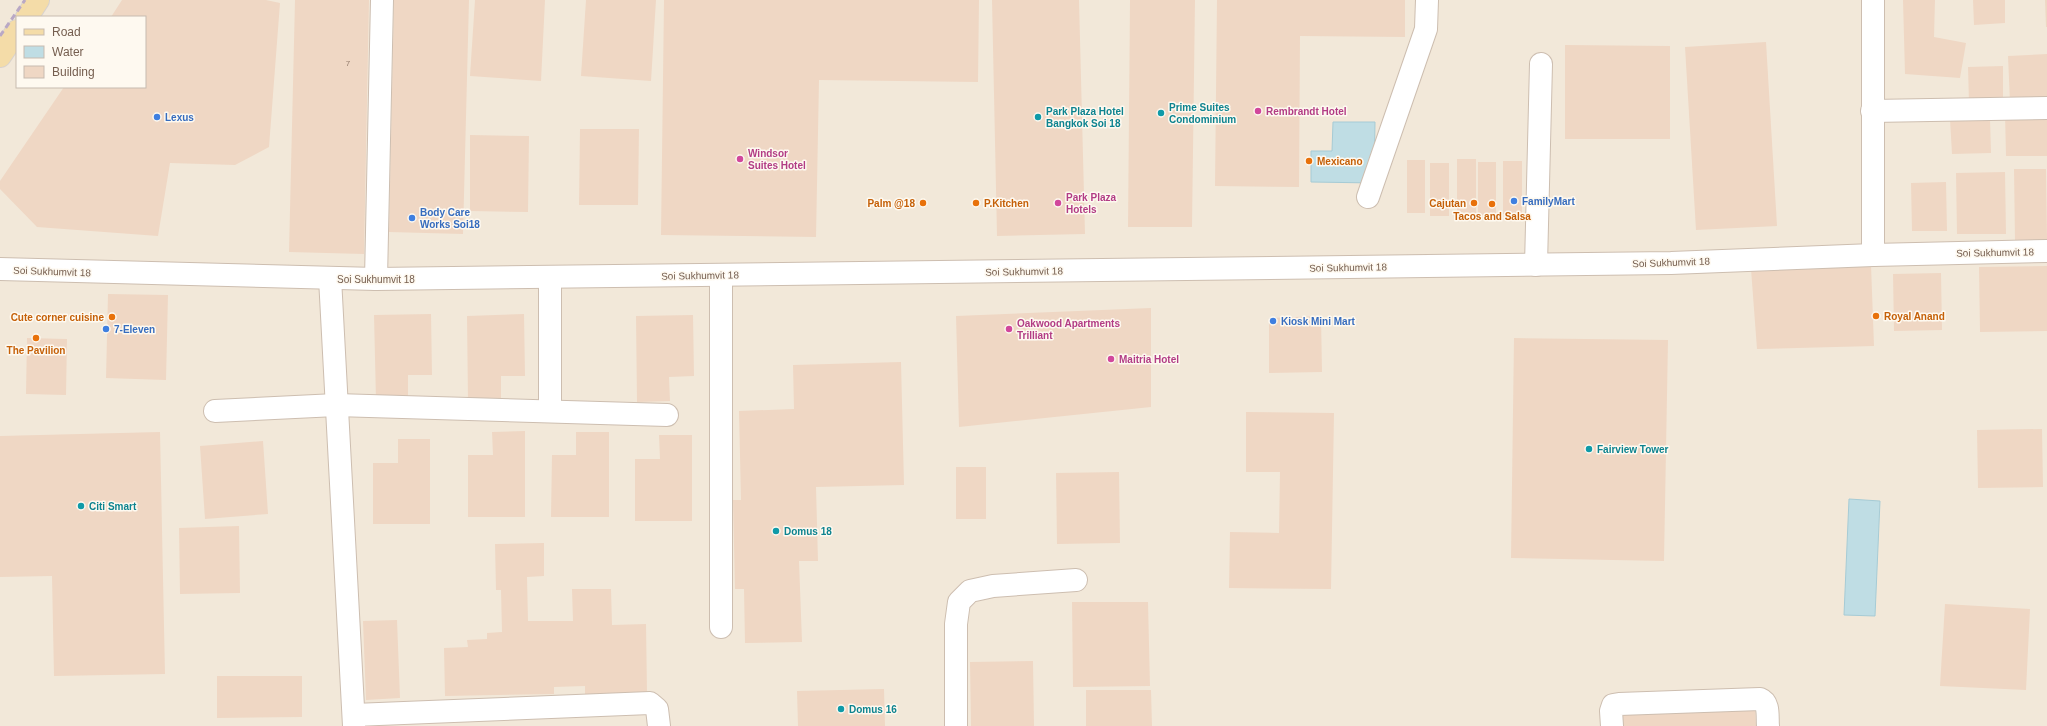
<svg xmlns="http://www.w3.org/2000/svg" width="2047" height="726" viewBox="0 0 2047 726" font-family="Helvetica,sans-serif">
	<rect width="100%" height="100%" fill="#fbf5ea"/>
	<!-- residential -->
	<path fill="#f2e8d9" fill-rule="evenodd" d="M0,0H2047V726H0ZM17,17H145V87H17Z"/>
	<!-- water -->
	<g fill="#bfdde4" stroke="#a6cbd5">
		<polygon points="1333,122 1375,122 1374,183 1311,182 1311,151 1332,151"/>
		<polygon points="1849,499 1880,501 1875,616 1844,615"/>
	</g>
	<!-- building -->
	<g fill="#efd7c4">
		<polygon points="122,0 266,0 280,3 269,147 235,165 170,163 158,236 37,227 0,189 0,181 64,87 145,87 145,17 111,17"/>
		<polygon points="295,0 369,0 364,254 289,252"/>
		<polygon points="394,0 469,0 463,234 389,232"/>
		<polygon points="475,0 545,0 541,81 470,76"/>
		<polygon points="586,0 656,0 651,81 581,76"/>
		<polygon points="664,0 979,0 978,82 819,80 816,237 661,235"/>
		<polygon points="992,0 1079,0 1085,234 997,236"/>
		<polygon points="1130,0 1195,0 1192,227 1128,227"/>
		<polygon points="1217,0 1405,0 1405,37 1300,36 1299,187 1215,186"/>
		<polygon points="1903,0 1935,0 1934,37 1966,43 1960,78 1905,74"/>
		<polygon points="1973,0 2005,0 2005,23 1974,25"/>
		<polygon points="2045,0 2047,0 2047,27 2046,27"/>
		<polygon points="1766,42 1777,226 1696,230 1685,47"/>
		<polygon points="1565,45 1670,46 1670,139 1565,139"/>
		<polygon points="2047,54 2047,100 2010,102 2008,56"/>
		<polygon points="2003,66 2003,103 1969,103 1968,67"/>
		<polygon points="2005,113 2047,114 2047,156 2006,156"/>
		<polygon points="1950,119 1990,119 1991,153 1952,154"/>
		<polygon points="580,129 639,129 638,205 579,205"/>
		<polygon points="470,135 529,136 528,212 470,211"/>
		<polygon points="1457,159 1476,159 1476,213 1457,212"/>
		<rect x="1407" y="160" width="18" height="53"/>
		<rect x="1503" y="161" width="19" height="53"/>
		<polygon points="1478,162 1496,162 1496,216 1478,215"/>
		<rect x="1430" y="163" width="19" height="53"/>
		<polygon points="2014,169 2046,169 2047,240 2015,241"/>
		<polygon points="2005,172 2006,234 1957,234 1956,173"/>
		<polygon points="1946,182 1947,231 1912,231 1911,183"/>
		<polygon points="1871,265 1874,346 1757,349 1751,269"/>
		<polygon points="2047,266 2047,331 1980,332 1979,267"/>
		<polygon points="1941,273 1942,330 1894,331 1893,274"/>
		<polygon points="108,294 168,295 166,380 106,378"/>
		<polygon points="1151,308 1151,407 959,427 956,316"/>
		<polygon points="431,314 432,375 408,375 408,399 376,400 374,315"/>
		<polygon points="524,314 525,376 501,376 501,400 468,401 467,316"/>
		<polygon points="693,315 694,376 669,377 670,401 637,402 636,316"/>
		<polygon points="1321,316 1322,372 1269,373 1269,318"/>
		<polygon points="27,338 67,339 66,395 26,394"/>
		<polygon points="1514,338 1668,340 1664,561 1511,558"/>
		<polygon points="901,362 904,485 816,487 818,561 799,561 802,642 745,643 744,589 735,589 733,500 741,500 739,411 794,409 793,365"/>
		<polygon points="1246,412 1334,413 1331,589 1229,588 1230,532 1279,533 1280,472 1246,472"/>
		<polygon points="2042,429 2043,487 1978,488 1977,430"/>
		<polygon points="525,431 525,517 468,517 468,455 493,455 492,432"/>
		<polygon points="160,432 165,674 54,676 52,576 0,577 0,436"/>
		<polygon points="576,432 609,432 609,517 551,517 552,455 576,455"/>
		<polygon points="659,435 692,435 692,521 635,521 635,459 660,459"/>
		<polygon points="398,439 430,439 430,524 373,524 373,463 398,463"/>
		<polygon points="263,441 268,514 205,519 200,446"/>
		<rect x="956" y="467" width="30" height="52"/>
		<polygon points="1119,472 1120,543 1057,544 1056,473"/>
		<polygon points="239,526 240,593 180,594 179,528"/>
		<polygon points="544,543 544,576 527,577 528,621 573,621 572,589 611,589 612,625 646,624 647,693 585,694 585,686 554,687 554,694 445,696 444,648 468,647 467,640 487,639 487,633 502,632 501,590 496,590 495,544"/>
		<polygon points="1072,602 1148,602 1150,686 1073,687"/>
		<polygon points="1945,604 2030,609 2026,690 1940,686"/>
		<polygon points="397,620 400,698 366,700 363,621"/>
		<polygon points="1033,661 1034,726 971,726 970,662"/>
		<polygon points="217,676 302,676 302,717 217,718"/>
		<polygon points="884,689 885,726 798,726 797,691"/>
		<polygon points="1086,690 1151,690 1152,726 1086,726"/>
		<polygon points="1755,709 1756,726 1623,726 1623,715"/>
	</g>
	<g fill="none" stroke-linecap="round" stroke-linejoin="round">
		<defs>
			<g id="minor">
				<polyline points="1873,0 1873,255"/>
				<polyline points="1872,111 2047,108"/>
				<polyline points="1368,197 1426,29 1427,0"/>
				<polyline points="1536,265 1541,64"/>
				<polyline points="0,269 376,279 1671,263 1873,255 2047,251"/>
				<polyline points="550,277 550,411"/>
				<polyline points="330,278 354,726"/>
				<polyline points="376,279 382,0"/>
				<polyline points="215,411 336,405 667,415"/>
				<polyline points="721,627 721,275"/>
				<polyline points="354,715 650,703 657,709 659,726"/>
				<polyline points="956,726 956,624 959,602 970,591 993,586 1076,580"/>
				<path d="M1612,726L1611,711L1613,705L1619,704L1760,699C1770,703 1767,717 1768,726"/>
			</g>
			<g id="major">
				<polyline points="27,17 38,0"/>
				<polyline points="0,56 17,31"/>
			</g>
		</defs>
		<!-- minor casing -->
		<use href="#minor" stroke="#cdbeb0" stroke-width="24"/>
		<!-- major casing -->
		<use href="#major" stroke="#d8d2ce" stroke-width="24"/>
		<!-- minor -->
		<use href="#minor" stroke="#fff" stroke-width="22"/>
		<!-- major -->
		<use href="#major" stroke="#f4dca8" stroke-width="22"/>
		<!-- rail -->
		<polyline stroke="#b9a8c5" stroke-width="3" stroke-dasharray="6 4" stroke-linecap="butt" points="0,36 25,0"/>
	</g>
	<!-- markers -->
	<g fill="#d1479c" stroke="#fef9f0" stroke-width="1.5">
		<circle cx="1258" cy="111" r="4"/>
		<circle cx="740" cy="159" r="4"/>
		<circle cx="1058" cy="203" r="4"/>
		<circle cx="1009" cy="329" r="4"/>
		<circle cx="1111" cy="359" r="4"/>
	</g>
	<g fill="#0f9aa8" stroke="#fef9f0" stroke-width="1.5">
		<circle cx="1161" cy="113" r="4"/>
		<circle cx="1038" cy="117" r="4"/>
		<circle cx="1589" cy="449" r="4"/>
		<circle cx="81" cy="506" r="4"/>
		<circle cx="776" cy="531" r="4"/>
		<circle cx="841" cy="709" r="4"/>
	</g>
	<g fill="#3f7fe0" stroke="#fef9f0" stroke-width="1.5">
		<circle cx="157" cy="117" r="4"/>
		<circle cx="1514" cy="201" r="4"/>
		<circle cx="412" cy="218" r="4"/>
		<circle cx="1273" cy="321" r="4"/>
		<circle cx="106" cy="329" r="4"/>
	</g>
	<g fill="#e8710a" stroke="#fef9f0" stroke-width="1.5">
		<circle cx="1309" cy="161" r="4"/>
		<circle cx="923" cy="203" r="4"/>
		<circle cx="976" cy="203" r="4"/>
		<circle cx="1474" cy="203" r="4"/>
		<circle cx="1492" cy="204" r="4"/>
		<circle cx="1876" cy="316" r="4"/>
		<circle cx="112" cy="317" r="4"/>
		<circle cx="36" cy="338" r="4"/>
	</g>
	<g text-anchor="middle" stroke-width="3" stroke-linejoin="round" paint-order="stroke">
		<!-- number labels -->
		<g font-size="8" fill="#947c6c">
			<text x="348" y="66">7</text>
		</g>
		<!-- culture labels -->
		<g font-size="10" font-weight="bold" fill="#0d838f" stroke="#fef9f0" text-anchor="start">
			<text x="1169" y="111">Prime Suites<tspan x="1169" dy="12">Condominium</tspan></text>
			<text x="1046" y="115">Park Plaza Hotel<tspan x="1046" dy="12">Bangkok Soi 18</tspan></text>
			<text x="1597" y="453">Fairview Tower</text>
			<text x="89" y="510">Citi Smart</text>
			<text x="784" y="535">Domus 18</text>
			<text x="849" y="713">Domus 16</text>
		</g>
		<!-- hotel labels -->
		<g font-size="10" font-weight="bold" fill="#b23c85" stroke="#fef9f0" text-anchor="start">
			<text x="1266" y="115">Rembrandt Hotel</text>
			<text x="748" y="157">Windsor<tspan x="748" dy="12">Suites Hotel</tspan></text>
			<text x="1066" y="201">Park Plaza<tspan x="1066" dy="12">Hotels</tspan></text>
			<text x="1017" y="327">Oakwood Apartments<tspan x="1017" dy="12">Trilliant</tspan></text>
			<text x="1119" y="363">Maitria Hotel</text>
		</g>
		<!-- shop labels -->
		<g font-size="10" font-weight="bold" fill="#366cbe" stroke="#fef9f0" text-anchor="start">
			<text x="165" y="121">Lexus</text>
			<text x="1522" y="205">FamilyMart</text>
			<text x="420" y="216">Body Care<tspan x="420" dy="12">Works Soi18</tspan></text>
			<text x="1281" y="325">Kiosk Mini Mart</text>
			<text x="114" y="333">7-Eleven</text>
		</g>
		<!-- food labels -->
		<g font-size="10" font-weight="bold" fill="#c56008" stroke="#fef9f0" text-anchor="start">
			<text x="1317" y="165">Mexicano</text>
			<text x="915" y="207" text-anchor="end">Palm @18</text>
			<text x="984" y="207">P.Kitchen</text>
			<text x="1466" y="207" text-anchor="end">Cajutan</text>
			<text x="1492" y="220" text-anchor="middle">Tacos and Salsa</text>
			<text x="1884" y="320">Royal Anand</text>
			<text x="104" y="321" text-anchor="end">Cute corner cuisine</text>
			<text x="36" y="354" text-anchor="middle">The Pavilion</text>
		</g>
		<!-- street labels -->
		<g font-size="10" fill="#755e4f" stroke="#fef9f0">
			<text transform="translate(1995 252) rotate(-1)" y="4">Soi Sukhumvit 18</text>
			<text transform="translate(1671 262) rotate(-2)" y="4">Soi Sukhumvit 18</text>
			<text transform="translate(1348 267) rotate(-1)" y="4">Soi Sukhumvit 18</text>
			<text transform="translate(52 271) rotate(2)" y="4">Soi Sukhumvit 18</text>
			<text transform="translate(1024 271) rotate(-1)" y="4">Soi Sukhumvit 18</text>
			<text transform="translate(700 275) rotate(-1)" y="4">Soi Sukhumvit 18</text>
			<text x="376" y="283">Soi Sukhumvit 18</text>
		</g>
	</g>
	<!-- legend -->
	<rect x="16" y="16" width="130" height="72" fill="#fef9f0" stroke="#c7bbb0"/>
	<rect x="24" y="29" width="20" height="6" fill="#f4dca8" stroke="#c7bbb0"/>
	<text x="52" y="36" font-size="12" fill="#755e4f">Road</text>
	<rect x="24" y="46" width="20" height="12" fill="#bfdde4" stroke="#c7bbb0"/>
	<text x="52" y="56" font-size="12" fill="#755e4f">Water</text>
	<rect x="24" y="66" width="20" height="12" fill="#efd7c4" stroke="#c7bbb0"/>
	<text x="52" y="76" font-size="12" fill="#755e4f">Building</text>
</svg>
